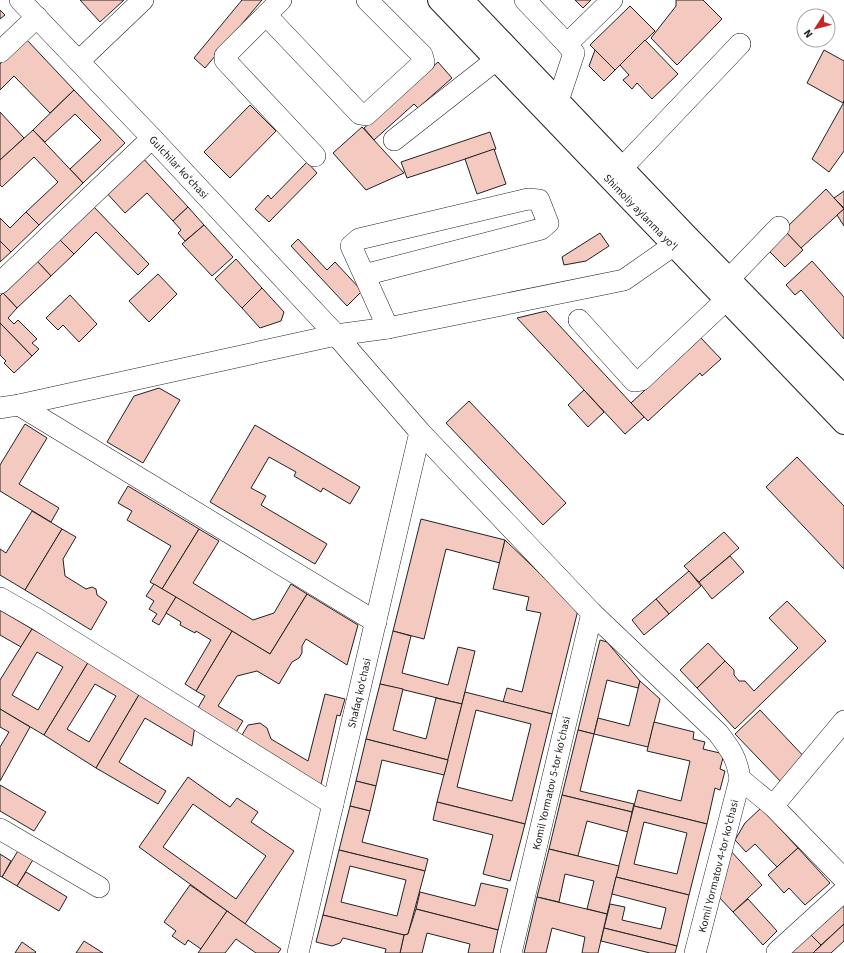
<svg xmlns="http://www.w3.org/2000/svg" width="844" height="953" viewBox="0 0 844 953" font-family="'Source Sans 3',sans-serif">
	<rect width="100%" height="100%" fill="#fff"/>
	<!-- building -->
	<g fill="#f3c9c0" stroke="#222" fill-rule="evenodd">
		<polygon points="80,0 124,0 100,22"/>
		<polygon points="242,0 262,0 205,68 194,58"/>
		<polygon points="575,0 591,0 583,8"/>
		<polygon points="676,0 703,0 722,19 677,65 651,38 676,6"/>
		<polygon points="630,6 655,31 615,70 590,45"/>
		<polygon points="0,10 5,15 0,19"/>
		<polygon points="26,39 74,90 50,113 14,76 0,90 0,64"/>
		<polygon points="645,40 678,74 652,99 637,83 632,89 623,80 629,75 620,65"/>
		<polygon points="595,50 615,70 604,81 589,66"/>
		<polygon points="824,50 844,61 844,100 843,103 807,83"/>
		<polygon points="438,62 452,78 418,108 414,104 374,140 364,128"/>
		<polygon points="74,90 125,143 83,183 70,169 101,140 75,114 45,142 33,130"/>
		<polygon points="844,102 844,151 829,172 812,159"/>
		<polygon points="250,105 276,131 230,178 204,152"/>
		<polygon points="0,112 24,138 0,160"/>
		<polygon points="362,127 404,173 366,190 333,153"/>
		<polygon points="33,130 83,183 39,225 26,212 58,182 34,157 2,187 0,185 0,160"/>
		<polygon points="490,132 496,149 407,178 401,162"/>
		<polygon points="494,149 506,184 477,194 465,159"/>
		<polygon points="141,156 188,207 173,221 147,193 125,213 104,190"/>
		<polygon points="307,162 317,173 269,222 255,209 268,195 271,199"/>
		<polygon points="826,189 844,209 801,248 784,230"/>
		<polygon points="844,191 844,208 834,198"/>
		<polygon points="93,206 149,264 138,275 96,232 74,254 59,239"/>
		<polygon points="188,207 204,225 185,241 178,233 181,230 173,221"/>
		<polygon points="844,209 844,226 837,215"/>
		<polygon points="26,212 39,225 11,252 0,241 0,218 10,228"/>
		<polygon points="204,225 233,257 212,276 182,244"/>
		<polygon points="784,230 803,250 785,267 765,247"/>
		<polygon points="600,233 609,246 586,261 564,265 562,257"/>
		<polygon points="59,239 74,254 51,276 37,261"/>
		<polygon points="298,239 327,270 335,262 362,291 347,306 291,246"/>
		<polygon points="0,241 11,252 0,262"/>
		<polygon points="236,259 262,288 242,308 215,279"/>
		<polygon points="37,261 51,276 17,308 3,293"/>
		<polygon points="812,261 844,297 844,339 801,290 795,295 786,285"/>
		<polygon points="158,274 177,294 149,322 129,301"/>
		<polygon points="262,288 284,312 281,321 260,328 242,308"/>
		<polygon points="3,293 17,308 8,318 14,324 18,320 37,339 32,343 39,349 32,356 0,323 0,296"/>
		<polygon points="70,295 97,324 79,342 63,325 58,330 46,318"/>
		<polygon points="546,311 644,417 625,434 517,318"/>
		<polygon points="0,323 32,356 14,373 4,363 6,361 0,355"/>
		<polygon points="701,338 721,359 702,376 700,373 648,421 631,403"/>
		<polygon points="159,388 180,400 143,463 107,442 134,396"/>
		<polygon points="584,390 604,412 588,427 568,405"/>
		<polygon points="469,401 566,503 543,525 446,423"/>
		<polygon points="25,424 47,438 19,484 59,508 51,522 0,491 0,465"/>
		<polygon points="255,425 360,487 350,504 323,488 321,492 294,476 296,472 269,457 251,488 266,496 261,505 327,544 315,564 210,502"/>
		<polygon points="797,457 844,506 844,569 766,487"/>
		<polygon points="128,486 199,529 162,589 150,582 171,546 127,520 132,511 118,503"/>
		<polygon points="32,511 62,529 25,590 0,575 0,549 6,553"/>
		<polygon points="421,519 505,540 500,563 446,549 424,639 393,631"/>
		<polygon points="62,529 76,537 63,559 65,576 86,589 92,587 96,589 97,595 107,602 91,630 25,590"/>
		<polygon points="199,529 219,541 193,583 253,620 274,613 291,584 307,594 270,654 162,589"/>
		<polygon points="724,532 739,548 699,582 684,566"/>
		<polygon points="505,540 578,610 552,714 503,702 507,688 522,692 541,613 526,610 529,597 493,589"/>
		<polygon points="730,556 744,572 712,599 699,582"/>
		<polygon points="689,571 701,586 669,614 656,599"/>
		<polygon points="154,584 176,597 159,625 152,621 157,614 149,609 154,601 146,596"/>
		<polygon points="307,594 358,625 347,665 306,639 302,646 302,653 299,658 292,662 279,684 257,671 237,676 218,706 243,721 233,737 195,713 205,696 196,691 232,631 270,654"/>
		<polygon points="176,597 232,631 196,691 185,684 211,640 196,631 195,633 180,625 181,622 166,613"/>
		<polygon points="656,599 669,614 644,635 632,620"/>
		<polygon points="787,601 826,641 735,729 697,688 725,661 734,670 734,675 739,681 745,681 754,691 798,648 769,618"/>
		<polygon points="0,610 32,629 21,647 0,635"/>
		<path d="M32,629L89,661L44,735L0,709V680ZM37,652L63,667L38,710L12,695Z"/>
		<polygon points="393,631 411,636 402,673 448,685 458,647 475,651 462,704 380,684"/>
		<polygon points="600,640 607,642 640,681 638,688 607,680 594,734 578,730"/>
		<polygon points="708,643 725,661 697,688 680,670"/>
		<path d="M89,661L140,693L96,768L44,735ZM95,684L116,696L89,742L67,729Z"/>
		<polygon points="640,681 660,699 648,747 594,734 598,718 629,726"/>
		<polygon points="380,684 403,689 393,730 426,739 436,698 462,704 448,760 366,739"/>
		<path d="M465,692L552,714L525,824L437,802ZM476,710L531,724L512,801L457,787Z"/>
		<polygon points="140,693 195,725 192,746 145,718 119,762 166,791 158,804 96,768"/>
		<polygon points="325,694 345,699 340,716 337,715 320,789 239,740 248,725 260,723 267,728 271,739 308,761"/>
		<polygon points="0,709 30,727 0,781 0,747 9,732 0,727"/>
		<polygon points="760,710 808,761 784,785 735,734"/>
		<polygon points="654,722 694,732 693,739 705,742 703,749 724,754 720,769 725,771 720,790 715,788 707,824 634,806 638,790 681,801 690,761 647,751"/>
		<polygon points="578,730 594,734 580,791 634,804 632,812 562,795"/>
		<polygon points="366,739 448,760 444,775 382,760 376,786 356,781"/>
		<path d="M188,777L230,807L237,798L258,812L251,822L294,851L245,924L139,847ZM193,804L266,856L236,899L163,847Z"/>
		<polygon points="356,781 376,786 370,811 350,806"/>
		<polygon points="0,785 46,812 34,831 0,811"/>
		<polygon points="562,795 632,812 628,832 587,821 578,856 549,849"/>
		<polygon points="437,802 525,824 510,881 483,874 493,835 433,820"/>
		<polygon points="350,806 370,811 362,842 428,859 425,871 339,850"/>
		<path d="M634,806L707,824L689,895L616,877ZM644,822L687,833L677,874L634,864Z"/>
		<polygon points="761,808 798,848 777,867 755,844 746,852 735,840 745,823"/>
		<polygon points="798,848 830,883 805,905 789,888 784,893 768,875"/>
		<polygon points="19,849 34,858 17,886 2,877"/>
		<polygon points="549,849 619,866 607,914 587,909 594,881 565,874 559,902 537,897"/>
		<polygon points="729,849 762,885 733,912 717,895"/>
		<path d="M339,850L425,871L408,934L404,935L323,915ZM350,866L406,880L397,916L341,902Z"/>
		<polygon points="0,854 11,861 2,877 0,876"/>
		<polygon points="26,872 67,897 59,911 17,886"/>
		<polygon points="616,877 689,895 677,946 604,928 610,904 625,907 622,920 661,929 666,908 612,894"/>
		<polygon points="481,883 508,889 498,930 416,909 420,892 475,906"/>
		<polygon points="190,885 227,911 201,949 188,940 185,945 172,936 176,931 164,922"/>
		<polygon points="537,897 607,914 598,953 582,953 585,937 552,928 546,953 524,953"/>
		<polygon points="748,899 777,931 763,945 733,912"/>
		<polygon points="844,901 844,924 821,945 809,933"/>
		<polygon points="416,909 498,930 493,953 468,953 470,944 427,933 422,953 400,953 404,935 408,934"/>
		<polygon points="227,911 281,949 278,953 256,953 236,939 225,953 198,953"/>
		<polygon points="323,915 404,935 400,953 385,953 386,949 343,938 340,943 332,946 316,942"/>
		<polygon points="844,924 844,941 831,953 813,953"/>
		<polygon points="604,928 677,946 675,953 650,953 601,941"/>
		<polygon points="809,933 821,945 813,953 788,953"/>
		<polygon points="84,941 103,953 76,953"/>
		<polygon points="22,942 36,952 35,953 15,953"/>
	</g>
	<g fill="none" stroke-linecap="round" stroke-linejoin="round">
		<defs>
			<g id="minor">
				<path d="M20,0L152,138L336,335L420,432L592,613L718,733C731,750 737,758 740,779L695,953"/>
				<polyline points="525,0 567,44 574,53 558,101"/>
				<polyline points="266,15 281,0"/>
				<polyline points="567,44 612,0"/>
				<polyline points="0,52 37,17"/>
				<polyline points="79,61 143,0"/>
				<polyline points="394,140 496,60"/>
				<polyline points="315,156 225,60 225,56 266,15 360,114 366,115 424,62 422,55 367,0"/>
				<polyline points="622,168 740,44"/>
				<polyline points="364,275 541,229 548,223 539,200 528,199 359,239 351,246 388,328"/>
				<polyline points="729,279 779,227"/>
				<polyline points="0,283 152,138"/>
				<polyline points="579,320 634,381 641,380 726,300"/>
				<polyline points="19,405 376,622"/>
				<polyline points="0,408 19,405 336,335 388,328 624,280 674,245"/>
				<polyline points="0,598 37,619 333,804"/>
				<polyline points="740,779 773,806 844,879"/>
				<polyline points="773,806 844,721"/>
				<polyline points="0,829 99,887"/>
				<polyline points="777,952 844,891"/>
				<polyline points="298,953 420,432"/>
				<polyline points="511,953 592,613"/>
			</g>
			<g id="major">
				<polyline points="439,0 844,423"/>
				<polyline points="462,0 686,235 844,397"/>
			</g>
		</defs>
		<!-- minor casing -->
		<use href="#minor" stroke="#222" stroke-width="22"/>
		<!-- major casing -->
		<use href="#major" stroke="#222" stroke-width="24"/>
		<!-- minor -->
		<use href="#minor" stroke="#fff" stroke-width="21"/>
		<!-- major -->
		<use href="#major" stroke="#fff" stroke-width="22"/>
	</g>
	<g text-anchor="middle" stroke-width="3" stroke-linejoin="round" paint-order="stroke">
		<!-- street labels -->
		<g font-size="11" fill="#222" stroke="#fff">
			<text transform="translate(179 167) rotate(47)" y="4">Gulchilar koʻchasi</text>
			<text transform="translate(641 212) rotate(46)" y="4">Shimoliy aylanma yoʻl</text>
			<text transform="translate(359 693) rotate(-77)" y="4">Shafaq koʻchasi</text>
			<text transform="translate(551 783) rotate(-77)" y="4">Komil Yormatov 5-tor koʻchasi</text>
			<text transform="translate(718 866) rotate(-76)" y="4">Komil Yormatov 4-tor koʻchasi</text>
		</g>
	</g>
	<!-- north arrow -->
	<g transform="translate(816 28) rotate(234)"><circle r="19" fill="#ffffff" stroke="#a7a7a7"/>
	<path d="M0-3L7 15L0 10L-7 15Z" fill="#c62828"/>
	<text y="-6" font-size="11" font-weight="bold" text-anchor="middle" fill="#222222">N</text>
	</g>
</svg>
